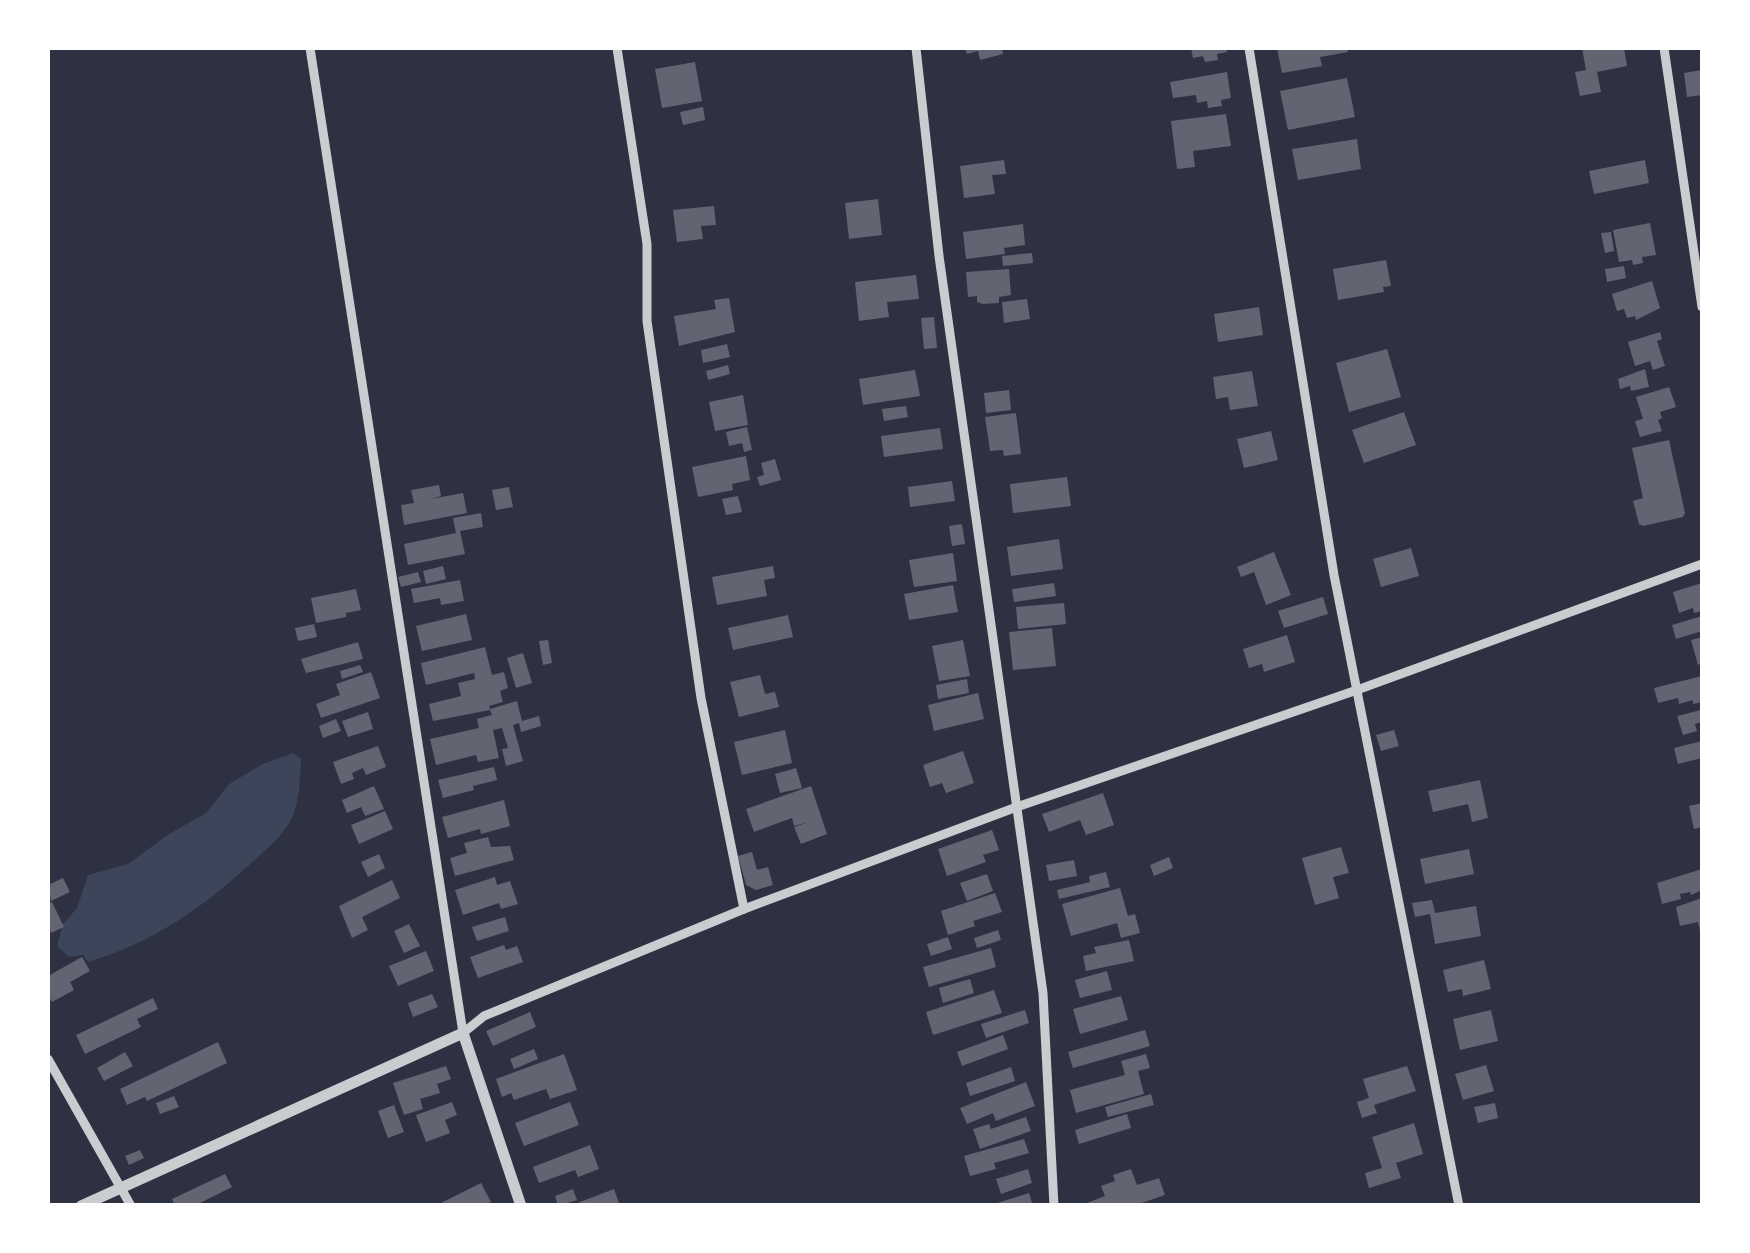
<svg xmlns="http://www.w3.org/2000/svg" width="1750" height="1253" viewBox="0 0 1750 1253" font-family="'Work Sans',sans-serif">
	<rect width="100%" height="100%" fill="#2d3142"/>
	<!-- green -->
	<path fill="#3c4559" d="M293,753L301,759C300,776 300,796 294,813C285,836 265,850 248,866C200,910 151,943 88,962L83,955L69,957L57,946L63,924L77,908L88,875L128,864L169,834L206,813L229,784L263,764Z"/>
	<!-- building -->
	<g fill="#626471">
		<polygon points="965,48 1002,48 1003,54 980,60 978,51 967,54"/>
		<polygon points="1191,48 1226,48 1227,52 1217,54 1218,60 1205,62 1203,56 1193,58"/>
		<polygon points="1277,48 1347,48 1348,52 1320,57 1322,66 1282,73"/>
		<polygon points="1582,48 1624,48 1627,66 1597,72 1601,92 1580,96 1575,72 1586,70"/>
		<polygon points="695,62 702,101 662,108 655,69"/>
		<polygon points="1702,70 1702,95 1687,97 1684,73"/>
		<polygon points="1227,72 1231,98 1221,100 1222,106 1208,108 1207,101 1197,103 1196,95 1173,98 1170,82"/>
		<polygon points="1347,78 1355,117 1288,130 1280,91"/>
		<polygon points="703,107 705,120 683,125 680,112"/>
		<polygon points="1226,114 1231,146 1193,151 1195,167 1177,169 1171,121"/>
		<polygon points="1357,139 1361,169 1298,180 1292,149"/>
		<polygon points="1004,160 1006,174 992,175 995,194 964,198 960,166"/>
		<polygon points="1645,160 1649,183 1594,194 1589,171"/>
		<polygon points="878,199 882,235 849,239 845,203"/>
		<polygon points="714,206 716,225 701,226 703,239 677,242 673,210"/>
		<polygon points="1650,223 1656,255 1642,257 1643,263 1633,265 1632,260 1619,262 1613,230"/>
		<polygon points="1023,224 1025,245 1004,248 1005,254 966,259 963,232"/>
		<polygon points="1611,232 1614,251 1605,253 1601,233"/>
		<polygon points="1032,253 1033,263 1003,266 1002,256"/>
		<polygon points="1386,260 1391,286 1383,287 1384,292 1338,300 1333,269"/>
		<polygon points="1624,266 1626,278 1607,282 1605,269"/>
		<polygon points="1009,269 1011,295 999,297 999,303 983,304 977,302 977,296 968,297 966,272"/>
		<polygon points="916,275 919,299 887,302 889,317 859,321 855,282"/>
		<polygon points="1652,281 1660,308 1636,320 1635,316 1627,318 1624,309 1617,311 1612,294"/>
		<polygon points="729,298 735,332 679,346 674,316 716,309 714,300"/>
		<polygon points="1027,299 1030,319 1004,323 1002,302"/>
		<polygon points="1259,307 1263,335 1218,342 1214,314"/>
		<polygon points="934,317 937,348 924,349 921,318"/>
		<polygon points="1660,332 1662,339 1657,341 1665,366 1653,370 1650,361 1635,366 1628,342"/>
		<polygon points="727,344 730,357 703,363 701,350"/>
		<polygon points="1387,349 1401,397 1349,412 1336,363"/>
		<polygon points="728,365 730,374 708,380 706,371"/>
		<polygon points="1645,369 1649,387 1631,391 1630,386 1620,389 1618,379"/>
		<polygon points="915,370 920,396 863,405 859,379"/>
		<polygon points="1252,371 1258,406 1230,410 1228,397 1216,399 1213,377"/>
		<polygon points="1669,387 1676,407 1660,412 1662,418 1658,420 1662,431 1640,437 1635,421 1643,419 1636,397"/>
		<polygon points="1009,390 1011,410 986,413 984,393"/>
		<polygon points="743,395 748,425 715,431 709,402"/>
		<polygon points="906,406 908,417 884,421 882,409"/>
		<polygon points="1404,412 1416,445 1364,463 1352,430"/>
		<polygon points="1016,413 1021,454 1004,456 1003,450 990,451 985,417"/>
		<polygon points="747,427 752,450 744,452 742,443 729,446 726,432"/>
		<polygon points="940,428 943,449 884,457 881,436"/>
		<polygon points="1271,431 1278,460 1244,468 1237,439"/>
		<polygon points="1669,440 1685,513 1683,517 1643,526 1639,524 1633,501 1643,498 1632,448"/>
		<polygon points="746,456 750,480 732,484 733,490 698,497 692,467"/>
		<polygon points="775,459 781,480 760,486 757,477 764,475 761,463"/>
		<polygon points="1067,477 1071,506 1013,513 1010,484"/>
		<polygon points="952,481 955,501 910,507 908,487"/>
		<polygon points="439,485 441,496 431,499 463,493 467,513 404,525 401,505 414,503 411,490"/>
		<polygon points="509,487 513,507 496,510 492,490"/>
		<polygon points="738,496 742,512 726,515 722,499"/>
		<polygon points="481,513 483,527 460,531 465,554 408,565 404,544 456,533 453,518"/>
		<polygon points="962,524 965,544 952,546 949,526"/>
		<polygon points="1059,539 1063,569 1011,576 1007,547"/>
		<polygon points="1411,548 1419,576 1381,587 1373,559"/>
		<polygon points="1274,552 1291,595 1266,605 1254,572 1241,577 1237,567"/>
		<polygon points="953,553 957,581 914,587 909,560"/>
		<polygon points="443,566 446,579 426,584 423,571"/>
		<polygon points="773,566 775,578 764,580 767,596 717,605 712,577"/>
		<polygon points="418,572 421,582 401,587 398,577"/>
		<polygon points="460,580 464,601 441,605 440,598 414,603 411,589"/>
		<polygon points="1054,583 1056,596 1014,602 1012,589"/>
		<polygon points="1702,583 1702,611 1694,613 1693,608 1679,613 1673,592"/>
		<polygon points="953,585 958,612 909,620 904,594"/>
		<polygon points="356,589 361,610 346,613 346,617 316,623 311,598"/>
		<polygon points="1323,597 1328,614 1284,628 1278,611"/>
		<polygon points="1064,603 1066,624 1018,629 1016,607"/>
		<polygon points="466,614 472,640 422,651 416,626"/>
		<polygon points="788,615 793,637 733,650 728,628"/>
		<polygon points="1702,616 1702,631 1676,639 1672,625"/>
		<polygon points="314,624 317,637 298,641 295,628"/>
		<polygon points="1052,628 1056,666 1013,670 1009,632"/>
		<polygon points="1287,635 1295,662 1264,672 1262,664 1249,668 1243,649"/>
		<polygon points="1702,637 1702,663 1698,665 1691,640"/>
		<polygon points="548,640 552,663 543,665 539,641"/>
		<polygon points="963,640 970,676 939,681 932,646"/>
		<polygon points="358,642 363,659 306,673 301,659"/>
		<polygon points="485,647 492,675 504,672 508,688 500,691 503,702 489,706 490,709 517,701 522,721 539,716 541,726 521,732 519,723 513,725 523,761 506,766 502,749 508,748 502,728 493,730 499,758 478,762 476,755 436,765 430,739 479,728 477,719 492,715 490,710 433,721 429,704 461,696 458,683 475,679 474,673 426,685 421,663"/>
		<polygon points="523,653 532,683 516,688 507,658"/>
		<polygon points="360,665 363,672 342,679 340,671"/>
		<polygon points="371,672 380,698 321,718 316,704 340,695 336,684"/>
		<polygon points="760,675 765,694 775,692 779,707 739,717 730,682"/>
		<polygon points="1702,676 1702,702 1693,704 1693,700 1679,704 1678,698 1658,703 1654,688"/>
		<polygon points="967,679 969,693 938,699 936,685"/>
		<polygon points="978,693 984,719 934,731 928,705"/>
		<polygon points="1701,710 1702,722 1695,724 1697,731 1683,735 1677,716"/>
		<polygon points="368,712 373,729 348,737 342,721"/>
		<polygon points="336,719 341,731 323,738 319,726"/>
		<polygon points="785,730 792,763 742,775 734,742"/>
		<polygon points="1394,730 1399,746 1381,751 1376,735"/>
		<polygon points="1702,741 1702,758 1678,764 1674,748"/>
		<polygon points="378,746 386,767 366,775 363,768 352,773 354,779 341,784 333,762"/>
		<polygon points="963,751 974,783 946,793 942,783 930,787 923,765"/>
		<polygon points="494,767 497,780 473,786 474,790 443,798 438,780"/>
		<polygon points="796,768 802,788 780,793 775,774"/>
		<polygon points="1480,780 1488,818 1472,822 1468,804 1433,812 1428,791"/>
		<polygon points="374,786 384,809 365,816 361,807 347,813 342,800"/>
		<polygon points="811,786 827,834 801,844 794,827 808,822 794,826 792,818 754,832 746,809"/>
		<polygon points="1103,793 1114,825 1086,835 1080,820 1049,832 1042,814"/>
		<polygon points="504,800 510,826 481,834 480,829 448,838 442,817"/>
		<polygon points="1702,803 1702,827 1694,829 1689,806"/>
		<polygon points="385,811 393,829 359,844 351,825"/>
		<polygon points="992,830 999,850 983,855 986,862 947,876 938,849"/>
		<polygon points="488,837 491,847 510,846 514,860 455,876 450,858 467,853 464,843"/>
		<polygon points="1341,847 1349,873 1333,877 1339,898 1315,905 1302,858"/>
		<polygon points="1469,849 1474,874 1425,884 1420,859"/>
		<polygon points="752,852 757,870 768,867 773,885 756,890 746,885 738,856"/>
		<polygon points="379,854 385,868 368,877 361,862"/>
		<polygon points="1169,857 1173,868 1154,876 1150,865"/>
		<polygon points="1074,860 1077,876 1049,881 1046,865"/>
		<polygon points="1702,869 1702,890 1691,895 1690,892 1680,894 1681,899 1662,904 1657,883"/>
		<polygon points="1106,872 1110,887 1059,899 1057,890 1090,882 1089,876"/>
		<polygon points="987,874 993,891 967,901 960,883"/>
		<polygon points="495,877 497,885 510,881 518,904 501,909 499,903 463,915 455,890"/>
		<polygon points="63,878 70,892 51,901 48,885"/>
		<polygon points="392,880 400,898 362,917 368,930 352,938 339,906"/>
		<polygon points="1120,888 1128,916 1135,914 1140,933 1121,938 1117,923 1071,936 1062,904"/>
		<polygon points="995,893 1002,912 973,921 975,926 948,935 941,911"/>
		<polygon points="1702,898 1702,935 1701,935 1698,922 1680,926 1676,907"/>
		<polygon points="1432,900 1435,913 1476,906 1481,936 1435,944 1430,914 1415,917 1412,903"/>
		<polygon points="52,902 64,927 51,933 48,925 48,904"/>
		<polygon points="505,917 509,931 477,941 472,927"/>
		<polygon points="409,924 420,946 404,953 394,931"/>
		<polygon points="998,930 1001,940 977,948 974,938"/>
		<polygon points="948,937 952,949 931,956 927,944"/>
		<polygon points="1129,940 1134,961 1086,971 1083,956 1096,953 1094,947"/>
		<polygon points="504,945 506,950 517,946 523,962 478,978 470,957"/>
		<polygon points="991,948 996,967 929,987 923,967"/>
		<polygon points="426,951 434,971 398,986 389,966"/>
		<polygon points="82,957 90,971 70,982 74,990 52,1002 48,995 48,976"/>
		<polygon points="1484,960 1491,989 1463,996 1462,989 1448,992 1443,970"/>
		<polygon points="1107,971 1112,990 1080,998 1075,980"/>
		<polygon points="970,979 974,993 943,1003 939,988"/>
		<polygon points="994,990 1002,1013 933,1035 926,1012"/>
		<polygon points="432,994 438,1007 413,1017 408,1003"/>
		<polygon points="1121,996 1128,1020 1080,1034 1073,1009"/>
		<polygon points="153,998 158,1009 137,1019 141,1027 85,1054 76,1035"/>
		<polygon points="1025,1010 1029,1023 986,1038 981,1024"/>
		<polygon points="1491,1010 1498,1041 1460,1050 1453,1019"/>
		<polygon points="530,1012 536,1027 493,1046 486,1031"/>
		<polygon points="1145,1030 1150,1046 1073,1068 1068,1052"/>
		<polygon points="1003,1035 1008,1049 962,1066 957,1052"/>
		<polygon points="218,1042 227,1063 147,1101 145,1097 127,1105 120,1089"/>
		<polygon points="534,1049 538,1059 514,1069 510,1059"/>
		<polygon points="125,1052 133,1066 104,1081 97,1068"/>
		<polygon points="564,1054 577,1090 550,1099 546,1089 514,1100 511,1093 502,1097 496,1079"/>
		<polygon points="1146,1054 1150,1068 1138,1071 1144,1094 1076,1113 1070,1090 1125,1075 1121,1061"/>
		<polygon points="1486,1065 1494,1091 1463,1100 1455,1074"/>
		<polygon points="446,1066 451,1079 437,1084 440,1093 420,1099 423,1109 404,1115 393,1083"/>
		<polygon points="1407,1066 1416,1091 1374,1105 1377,1113 1362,1118 1357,1102 1369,1098 1363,1079"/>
		<polygon points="1011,1067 1015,1081 970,1096 966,1083"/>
		<polygon points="1026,1082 1035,1106 996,1121 993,1113 967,1124 960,1108"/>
		<polygon points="1151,1094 1154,1105 1108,1117 1105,1107"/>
		<polygon points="174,1096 179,1107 160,1114 156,1103"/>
		<polygon points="452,1102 457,1115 445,1120 450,1133 426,1142 416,1115"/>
		<polygon points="570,1102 579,1125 524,1146 515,1123"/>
		<polygon points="1495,1103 1498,1118 1478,1123 1474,1107"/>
		<polygon points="394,1105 404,1132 388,1138 378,1111"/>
		<polygon points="1127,1114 1131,1128 1079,1144 1075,1130"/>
		<polygon points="1026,1117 1031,1131 980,1149 973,1129 989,1124 991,1129"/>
		<polygon points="1414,1123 1423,1154 1396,1163 1401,1178 1369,1188 1365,1173 1382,1168 1372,1137"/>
		<polygon points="1024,1139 1029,1153 994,1163 996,1169 970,1176 964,1156"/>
		<polygon points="590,1145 599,1169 578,1177 575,1170 539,1183 533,1167"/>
		<polygon points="140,1150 144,1158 129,1165 125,1156"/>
		<polygon points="1028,1169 1032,1183 1001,1194 996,1179"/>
		<polygon points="1131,1169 1137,1185 1159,1178 1165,1195 1133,1206 1079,1206 1105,1196 1101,1186 1115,1181 1113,1175"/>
		<polygon points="225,1174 232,1187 194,1206 175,1206 172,1199"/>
		<polygon points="481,1183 491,1202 483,1206 435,1206"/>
		<polygon points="573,1189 577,1200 558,1206 555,1196"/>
		<polygon points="614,1189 620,1206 572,1206 572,1205"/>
		<polygon points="1029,1193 1033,1206 991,1206 991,1205"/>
	</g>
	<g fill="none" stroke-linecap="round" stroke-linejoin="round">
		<!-- minor -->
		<g stroke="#caccd0" stroke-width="9">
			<polyline points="310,48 463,1033 484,1016 744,909 1014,808 1357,690 1702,564"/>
			<polyline points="617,48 647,244 647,321 701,698 744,909"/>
			<polyline points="916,48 939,256 1043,993 1054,1206"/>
			<polyline points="1249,48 1334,575 1459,1206"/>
			<polyline points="1664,48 1702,307"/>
			<polyline points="48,1059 131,1206"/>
		</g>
		<!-- tertiary -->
		<polyline stroke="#caccd0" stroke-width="11" points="81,1206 463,1033 521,1206"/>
	</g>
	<!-- border -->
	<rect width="1750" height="1253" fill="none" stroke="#ffffff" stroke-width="100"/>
</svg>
